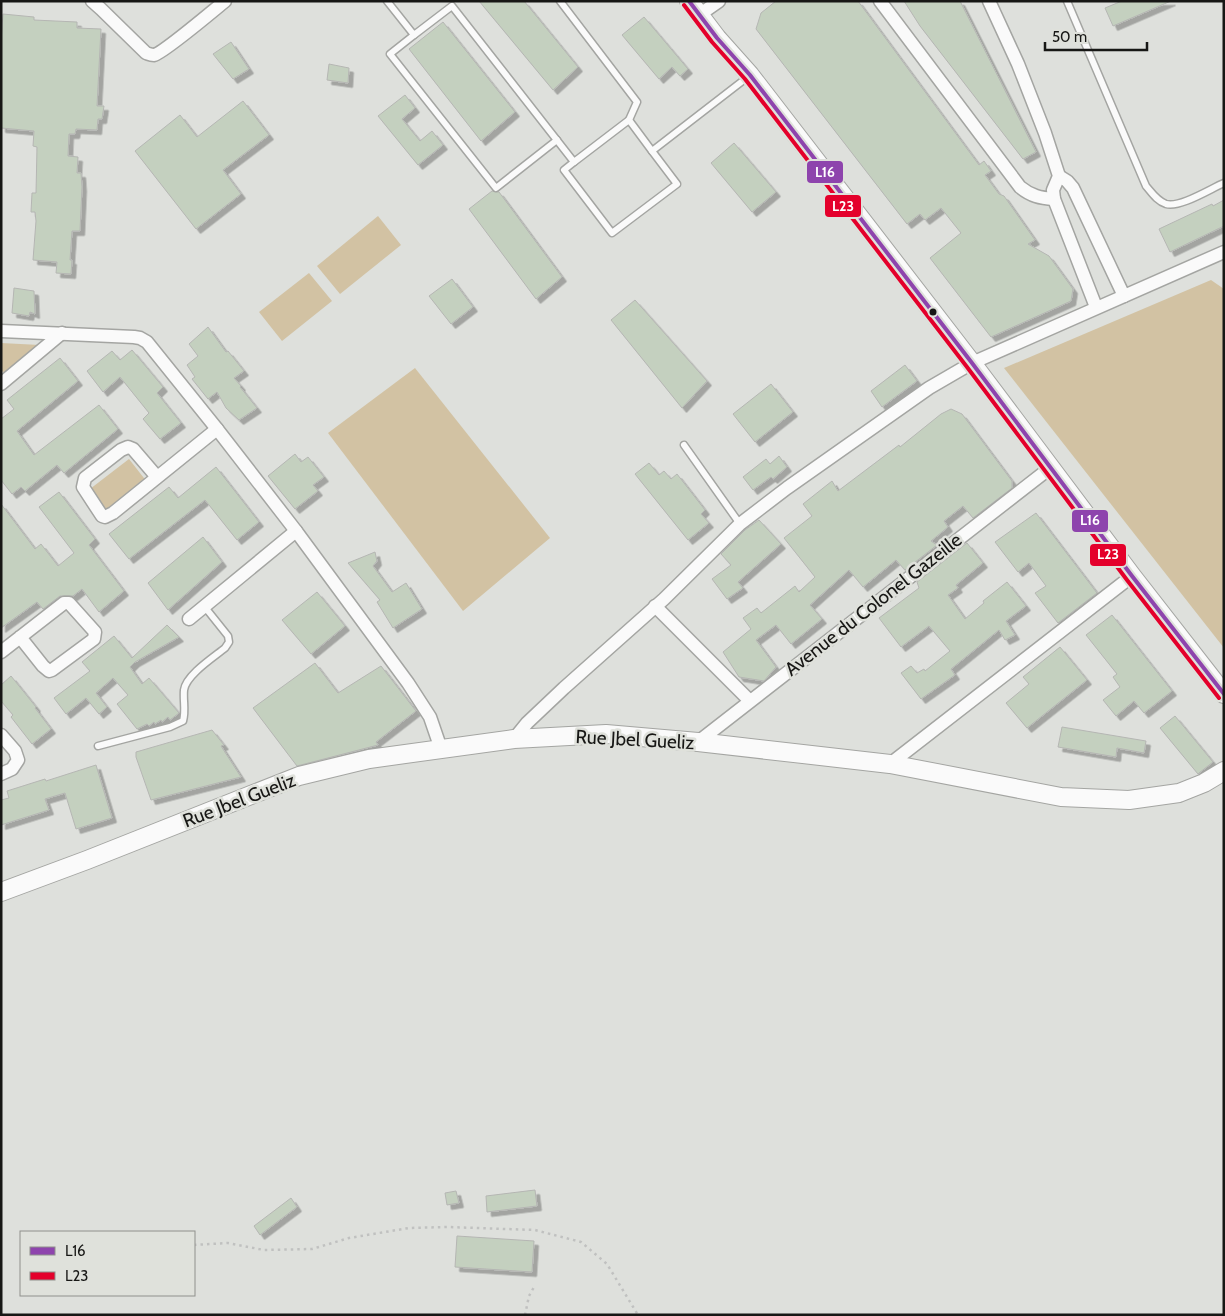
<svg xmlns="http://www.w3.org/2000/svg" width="1225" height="1316" viewBox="0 0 1225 1316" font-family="Cabin,sans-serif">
	<defs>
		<filter id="shadow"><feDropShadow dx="4.5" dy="4.5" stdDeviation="0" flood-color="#0004"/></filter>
	</defs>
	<rect width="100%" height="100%" fill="#dee0dc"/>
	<!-- green -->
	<g fill="#d2c2a3">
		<polygon points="378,216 401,245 340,294 317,266"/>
		<polygon points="309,273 332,301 282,341 259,312"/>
		<polygon points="1211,280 1224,289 1224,648 1004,368"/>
		<polygon points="1,343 40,345 6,375 1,370"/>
		<polygon points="415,368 550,538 463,611 328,433"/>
		<polygon points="129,459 147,482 109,513 90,489"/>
	</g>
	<!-- building -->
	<g fill="#c4d0bf" stroke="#b5b6b3" filter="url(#shadow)">
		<polygon points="479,1 524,1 578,67 553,90"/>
		<polygon points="776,1 858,1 979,165 984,161 991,171 985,175 999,194 1004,196 1035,240 1028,244 1049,256 1073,289 1071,301 991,337 930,258 961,233 941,208 925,220 920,214 907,224 756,29 761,13"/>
		<polygon points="904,1 960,1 1036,152 1023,159 920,26"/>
		<polygon points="1122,1 1171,1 1113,26 1105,8"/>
		<polygon points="3,14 34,17 34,20 77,22 77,28 101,29 97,106 104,106 102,119 98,119 97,130 76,129 75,134 69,134 68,156 78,157 77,173 81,173 82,187 80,231 72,231 70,260 72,260 71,274 56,273 57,262 33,260 36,221 35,212 31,212 32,193 36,193 37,147 33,146 34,131 1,128 1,41"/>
		<polygon points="644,17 688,69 680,76 672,67 659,79 622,35"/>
		<polygon points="443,22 515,112 481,141 409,49"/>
		<polygon points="231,42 249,69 233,79 213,54"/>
		<polygon points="329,64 349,68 348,83 327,80"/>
		<polygon points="405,95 415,108 402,119 420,141 432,131 443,145 418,165 378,116"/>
		<polygon points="243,101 269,135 223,170 241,194 196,229 135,151 180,115 197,137"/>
		<polygon points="734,143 776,192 752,212 711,163"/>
		<polygon points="492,191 499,192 562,277 536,299 469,209"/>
		<polygon points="1224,200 1224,226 1170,252 1159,229 1212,204 1213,206"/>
		<polygon points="452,279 473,307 451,324 429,296"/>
		<polygon points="14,288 34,291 35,314 30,312 29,316 12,313"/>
		<polygon points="635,300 707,381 682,408 611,320"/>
		<polygon points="208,327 226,352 228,351 244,371 234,378 241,386 240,387 257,408 239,420 226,408 217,392 208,399 192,379 195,377 187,365 198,356 189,344"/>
		<polygon points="132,350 163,387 157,393 181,423 160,439 143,419 149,413 120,377 103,392 87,371 112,351 120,360"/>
		<polygon points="60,358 78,381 17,431 34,455 99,405 118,429 64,473 57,465 25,491 21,487 12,494 1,480 1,419 14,409 7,400"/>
		<polygon points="905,365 917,381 882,407 871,391"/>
		<polygon points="771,384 793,412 755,442 733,414"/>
		<polygon points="951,409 962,414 1012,481 1012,488 973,518 963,506 944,521 948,527 931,541 937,545 905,570 896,560 863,587 849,570 810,605 822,619 791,644 776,625 756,640 776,667 764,681 739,677 723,652 751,629 743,618 757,608 761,613 795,586 799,592 815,577 784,538 812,516 803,504 832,481 838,491 899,445 900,447 941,414"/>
		<polygon points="295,454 301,462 308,457 324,477 313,485 318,491 295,509 268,476"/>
		<polygon points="779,456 787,467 773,479 771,477 753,490 743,477 766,459 770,464"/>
		<polygon points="649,463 659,475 664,471 671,479 677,474 705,510 701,514 709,523 688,540 635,474"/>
		<polygon points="216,467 259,522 237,540 205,500 129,559 109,534 169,487 178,498"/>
		<polygon points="59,492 95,539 89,545 124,591 99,612 82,589 73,596 60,596 43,609 37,602 1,628 1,504 35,549 41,544 58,566 74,553 39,507"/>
		<polygon points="1036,513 1097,593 1058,623 1035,593 1046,586 1029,563 1018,572 995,542"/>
		<polygon points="759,520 781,544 738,582 743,588 727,599 712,579 731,565 721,554 745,530"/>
		<polygon points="203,537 222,562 168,610 148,583"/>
		<polygon points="967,543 983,563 956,585 958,588 948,595 965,619 984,603 983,601 1007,582 1026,606 1006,621 1015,635 1005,640 999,630 951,669 955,675 921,699 901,673 911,666 917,673 924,669 925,671 950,651 929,626 901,647 879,618 919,588 917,582"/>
		<polygon points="375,552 377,561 373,566 392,592 406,583 422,609 393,628 377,602 380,600 348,563"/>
		<polygon points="317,592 345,626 311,654 282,620"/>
		<polygon points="1112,615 1172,691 1144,713 1134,701 1116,716 1103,700 1120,687 1113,677 1117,674 1086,635"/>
		<polygon points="167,625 179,637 135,662 130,667 142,684 149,678 179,713 170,720 168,717 162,722 161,720 155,724 154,722 149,726 147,724 137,729 117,704 128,695 113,678 96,693 107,707 99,714 86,698 66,714 54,698 90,671 82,662 114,636 132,658"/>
		<polygon points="1060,647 1087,680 1027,728 1006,703 1029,684 1023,677"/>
		<polygon points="315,663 338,693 381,666 416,711 376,742 378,745 297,766 253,708"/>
		<polygon points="11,676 36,707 35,708 51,729 32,744 11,717 13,715 1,701 1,685"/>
		<polygon points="1175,716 1213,762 1199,773 1198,774 1160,728"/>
		<polygon points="1062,727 1146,741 1144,753 1117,748 1116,757 1058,747"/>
		<polygon points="212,730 224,745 221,746 241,777 151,800 136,757 136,752"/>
		<polygon points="96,765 112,818 76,829 65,793 45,799 49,810 1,825 1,800 9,798 7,791 45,779 46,781"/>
		<polygon points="535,1190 537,1206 487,1212 486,1196"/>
		<polygon points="456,1191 459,1203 447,1205 445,1193"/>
		<polygon points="291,1198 297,1207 260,1235 254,1226"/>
		<polygon points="457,1236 534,1241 532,1272 455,1267"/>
	</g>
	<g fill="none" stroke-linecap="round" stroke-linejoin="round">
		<defs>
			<g id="lane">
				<polyline points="387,1 414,35 452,6 574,162 629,120 652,151 749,76"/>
				<polyline points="560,1 637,102 629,120"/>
				<path d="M1067,1L1146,186C1152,193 1157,201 1166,204C1180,208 1210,189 1224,183"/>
				<polyline points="414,35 390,54 496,188 557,140"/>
				<polyline points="574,162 564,170 612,233 677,184 652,151"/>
				<polyline points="684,445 740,524"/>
				<path d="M98,746L170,727L183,721C186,710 183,701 184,690C186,675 214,657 225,648L229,642L228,636L204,606"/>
			</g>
			<g id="street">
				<path d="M92,1L101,9L146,53C149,54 150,55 154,55C163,53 214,10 225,1"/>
				<path d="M880,1L1020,187C1031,196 1040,198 1054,199"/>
				<polyline points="989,1 1018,64 1045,133 1059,176 1053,190 1054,199 1096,307"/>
				<polyline points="699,15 719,1"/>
				<polyline points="1059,176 1067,181 1073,188 1124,296"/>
				<polyline points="1,331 134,337 140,338 147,342 217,429 296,531 408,683 430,717 441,749"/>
				<polyline points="1,384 62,333"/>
				<polyline points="157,477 133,449 128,447 121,450 85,478 83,487 102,516 105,517 113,513 217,429"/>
				<polyline points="655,606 749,700"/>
				<polyline points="189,619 296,531"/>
				<polyline points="1,652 64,603 69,603 95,632 94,639 52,670 49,671 43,666 20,637"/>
				<polyline points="1,735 15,751 18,760 12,769 1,774"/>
				<polyline points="514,739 527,723 564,688 664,599 740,524 787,488 929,388 972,363 1224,252"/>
				<polyline points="698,742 1050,468"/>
				<polyline points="890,764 1132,576"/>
			</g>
			<g id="secondary">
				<polyline points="689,1 717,38 750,75 972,363 1132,576 1224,694"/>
				<polyline points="1,892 87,860 299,776 369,759 514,739 606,734 698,742 890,764 1061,797 1129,800 1179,793 1204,783 1224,771"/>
			</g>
		</defs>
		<!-- lane casing -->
		<use href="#lane" stroke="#a4a5a2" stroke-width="9"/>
		<!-- street casing -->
		<use href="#street" stroke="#a4a5a2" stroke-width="15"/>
		<!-- secondary casing -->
		<use href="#secondary" stroke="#a4a5a2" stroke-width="20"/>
		<!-- path -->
		<g stroke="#c0c1c0" stroke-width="2.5" stroke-dasharray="2.5 4" stroke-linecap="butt">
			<polyline points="194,1245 228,1243 264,1250 312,1249 349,1238 409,1228 448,1227 535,1230 581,1242 607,1264 638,1315"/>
			<polyline points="525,1315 529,1296 534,1287"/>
		</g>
		<!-- lane -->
		<use href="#lane" stroke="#fafafa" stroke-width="6"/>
		<!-- street -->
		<use href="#street" stroke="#fafafa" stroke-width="12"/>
		<!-- secondary -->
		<use href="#secondary" stroke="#fafafa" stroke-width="18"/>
		<defs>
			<polyline id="bus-1" points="689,1 717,38 750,75 972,363 1132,576 1224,694"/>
			<polyline id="bus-2" points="684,5 712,42 745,79 967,367 1127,580 1219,698"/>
		</defs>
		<!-- bus-1 casing -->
		<use href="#bus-1" stroke="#dfe1db" stroke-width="8"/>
		<!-- bus-2 casing -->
		<use href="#bus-2" stroke="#dfe1db" stroke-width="8"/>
		<!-- bus-1 -->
		<use href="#bus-1" stroke="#8e44ad" stroke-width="4"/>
		<!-- bus-2 -->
		<use href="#bus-2" stroke="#e4002b" stroke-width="4"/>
	</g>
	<!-- markers -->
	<circle fill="#171715" stroke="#dfe1db" stroke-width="2" cx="933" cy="312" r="4.5"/>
	<g text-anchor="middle" stroke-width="5" stroke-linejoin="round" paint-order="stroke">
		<!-- street labels -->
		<g font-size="19" fill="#171715" stroke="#dfe1db">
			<text transform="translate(873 604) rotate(-38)" y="7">Avenue du Colonel Gazeille</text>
			<text transform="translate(635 739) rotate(3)" y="7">Rue Jbel Gueliz</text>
			<text transform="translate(239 800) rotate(-21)" y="7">Rue Jbel Gueliz</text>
		</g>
	</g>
	<g stroke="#dfe1db" stroke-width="2">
		<rect x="806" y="160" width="38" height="24" rx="5" fill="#8e44ad"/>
		<rect x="824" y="194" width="38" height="24" rx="5" fill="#e4002b"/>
		<rect x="1071" y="509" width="38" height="24" rx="5" fill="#8e44ad"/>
		<rect x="1089" y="543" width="38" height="24" rx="5" fill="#e4002b"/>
	</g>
	<g font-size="14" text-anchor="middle" font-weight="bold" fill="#fff">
		<text x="825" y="177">L16</text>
		<text x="843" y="211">L23</text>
		<text x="1090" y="525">L16</text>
		<text x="1108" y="559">L23</text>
	</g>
	<!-- border -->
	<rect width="1225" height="1316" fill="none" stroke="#171715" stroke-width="5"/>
	<!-- legend -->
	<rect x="20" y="1231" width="175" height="65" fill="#dfe1db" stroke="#8f908c"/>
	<rect x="30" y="1247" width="25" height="8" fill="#8e44ad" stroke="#8f908c"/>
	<text x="65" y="1256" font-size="15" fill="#171715">L16</text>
	<rect x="30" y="1272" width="25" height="8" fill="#e4002b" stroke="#8f908c"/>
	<text x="65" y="1281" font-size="15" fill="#171715">L23</text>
	<!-- scale -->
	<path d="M1045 42v8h102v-8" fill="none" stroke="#171715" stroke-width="2.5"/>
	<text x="1052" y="42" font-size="15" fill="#171715" stroke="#dfe1db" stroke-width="4" paint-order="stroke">50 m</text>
</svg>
